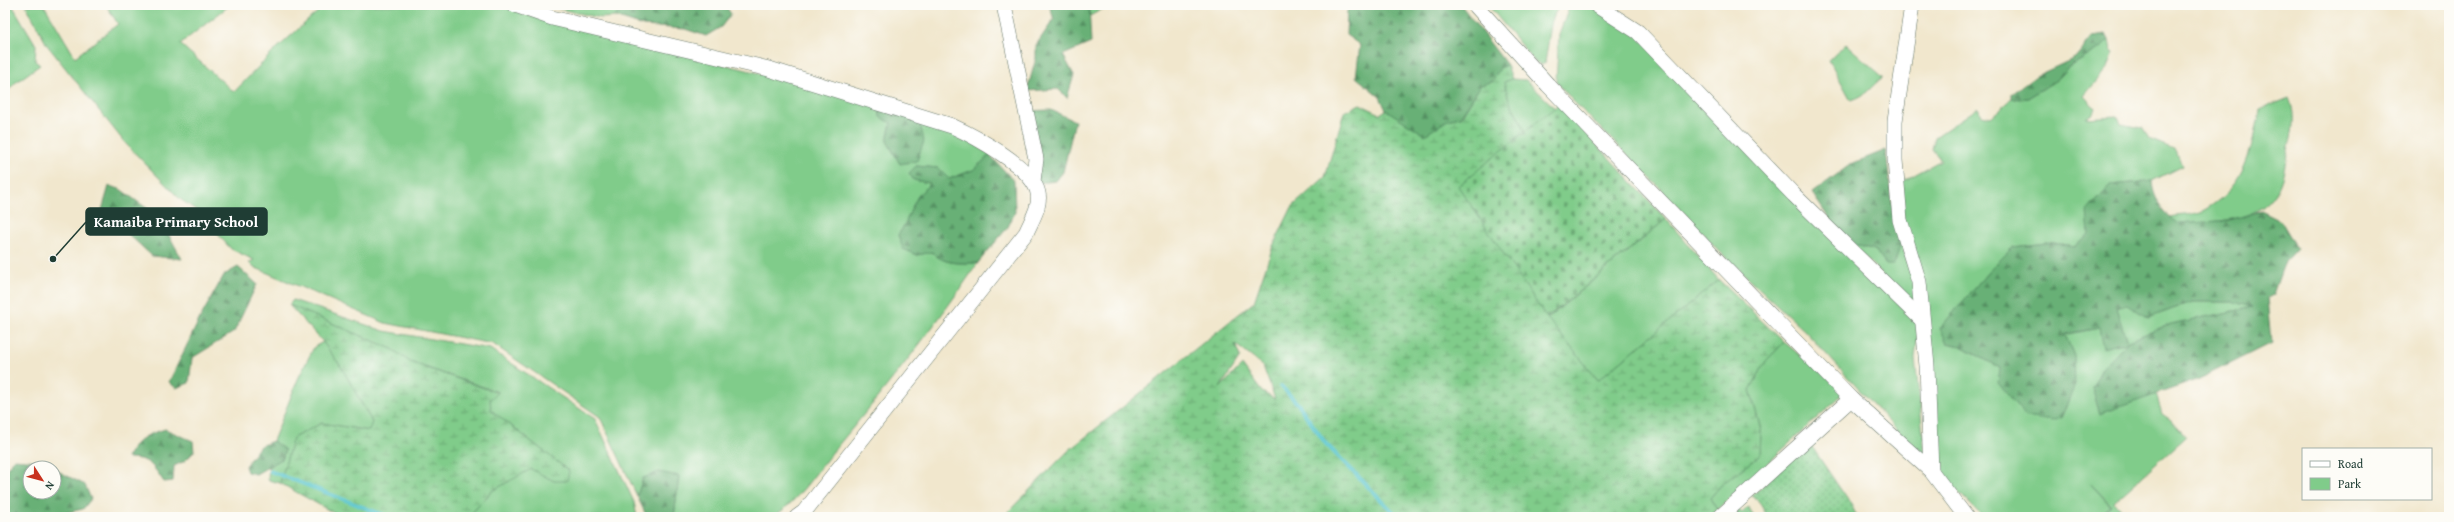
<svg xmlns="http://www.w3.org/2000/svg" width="2454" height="522" viewBox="0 0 2454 522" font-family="'Gentium Book Plus',serif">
	<defs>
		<pattern id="forest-firs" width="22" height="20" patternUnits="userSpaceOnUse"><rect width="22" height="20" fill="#68b076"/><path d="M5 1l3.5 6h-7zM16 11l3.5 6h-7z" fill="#559062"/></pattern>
		<pattern id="wetland-marsh" width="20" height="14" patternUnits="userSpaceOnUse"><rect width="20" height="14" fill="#80cc8a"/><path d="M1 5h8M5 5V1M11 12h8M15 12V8" fill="none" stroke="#68a772"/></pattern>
		<pattern id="cemetery-stones" width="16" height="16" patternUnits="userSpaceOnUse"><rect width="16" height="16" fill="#80cc8a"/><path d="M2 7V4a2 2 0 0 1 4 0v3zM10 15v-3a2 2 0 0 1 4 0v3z" fill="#68a772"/></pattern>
		<pattern id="garden-dots" width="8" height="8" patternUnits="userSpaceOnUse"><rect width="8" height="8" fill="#80cc8a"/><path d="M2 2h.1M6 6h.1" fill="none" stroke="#68a772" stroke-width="1.8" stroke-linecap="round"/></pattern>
	</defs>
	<rect width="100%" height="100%" fill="#fdfcf7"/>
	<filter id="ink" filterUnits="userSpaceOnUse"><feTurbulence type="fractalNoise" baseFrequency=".025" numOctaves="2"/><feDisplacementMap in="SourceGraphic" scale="8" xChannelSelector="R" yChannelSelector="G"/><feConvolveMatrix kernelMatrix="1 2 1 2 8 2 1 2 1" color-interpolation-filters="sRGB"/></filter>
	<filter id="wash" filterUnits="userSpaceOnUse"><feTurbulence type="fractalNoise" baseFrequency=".012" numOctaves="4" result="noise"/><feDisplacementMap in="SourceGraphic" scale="16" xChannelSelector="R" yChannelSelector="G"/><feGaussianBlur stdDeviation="0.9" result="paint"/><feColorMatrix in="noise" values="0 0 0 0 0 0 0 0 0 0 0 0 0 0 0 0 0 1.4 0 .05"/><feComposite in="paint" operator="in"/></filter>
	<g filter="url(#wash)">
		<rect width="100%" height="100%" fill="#f1e7cd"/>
		<!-- green -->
		<g fill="#80cc8a" stroke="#50845f">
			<polygon points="5,5 12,5 36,45 35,61 40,65 15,83 5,94"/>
			<path d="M26,5H44L75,57L118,24L106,5H230L180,44L234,92L274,51L325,5H504L530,16L883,104L891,123L887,141L900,164L919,120L965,137L990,155L973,170L949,179L938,168L916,166L909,173L914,180L929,183C926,190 920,192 917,198C910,210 907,223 898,235L917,255L932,252C944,265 961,263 978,263C933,330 882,393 831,454C813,476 797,502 773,517H674L679,476L643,478L637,496L600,417L493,344L385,323L256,268L249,263L254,260L231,249L215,231L211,220L180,199L125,143L47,45Z"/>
			<polygon points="542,5 618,5 619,12 615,17 601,18"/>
			<polygon points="1089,5 1110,5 1090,16"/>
			<polygon points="1488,5 1560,5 1552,18 1545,63 1542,65 1534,61"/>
			<polygon points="1570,5 1609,5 1919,321 1915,359 1926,462 1805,331 1718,250 1662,190 1573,101 1556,81 1559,34"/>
			<polygon points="2109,40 2111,51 2114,52 2108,67 2084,96 2095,108 2093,113 2086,118 2117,116 2120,124 2143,128 2149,139 2176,150 2182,166 2152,181 2111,185 2089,234 2074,247 2047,243 2013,247 1989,271 1941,328 1947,343 1961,346 2000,368 2074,356 2064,335 2099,328 2127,342 2116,308 2127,303 2148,318 2192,302 2235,302 2254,307 2166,325 2127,342 2092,388 2100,413 2156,394 2162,414 2171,420 2186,437 2114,502 2128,517 2098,517 2111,505 2089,482 2110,505 2097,517 1983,517 1936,470 1936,448 1898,184 1941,160 1932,149 1935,137 1978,108 1982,115 1991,117 2012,99 2028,98 2058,79 2068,68 2102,47"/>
			<path d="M1846,44L1883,77C1871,86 1867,96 1851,100L1829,60Z"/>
			<polygon points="1512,79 1526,80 1585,137 1526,132 1509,100 1504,82"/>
			<path d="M2289,98C2297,117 2292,134 2287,154C2285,164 2284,175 2280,184C2265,224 2214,221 2179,224L2170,217C2180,215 2197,215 2206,209C2246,185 2251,152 2259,110Z"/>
			<polygon points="1666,219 1719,280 1598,380 1547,319"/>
			<polygon points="1901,243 1915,282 1918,311 1852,244 1875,250 1886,265"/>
			<polygon points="293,300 384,331 490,349 595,419 634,502 637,517 468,517 492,491 531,468 554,481 569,471 491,410 490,399 498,392 410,362 392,349 289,305"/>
			<polygon points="323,342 342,368 372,422 370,431 322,423 293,438 280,483 268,480 269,465 283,458 284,450 273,441 298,379 314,347"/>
			<polygon points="1784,342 1845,392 1717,510 1710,498 1722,484 1760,455 1761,430 1750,390 1766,361"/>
		</g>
		<!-- forest -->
		<g fill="url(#forest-firs)" stroke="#447655" fill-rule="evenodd">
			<polygon points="618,5 725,5 731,14 721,27 706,36 685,29 643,26 615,17 619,12"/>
			<polygon points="1049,5 1089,5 1091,43 1063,55 1074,75 1067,98 1058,89 1027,91 1036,58 1036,45 1054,19"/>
			<polygon points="1352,5 1461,5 1507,65 1500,68 1492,82 1481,85 1460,117 1448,120 1425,135 1386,110 1380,97 1356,77 1360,45 1346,35 1347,11"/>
			<polygon points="2106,34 2109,40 2102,47 2068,68 2058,79 2028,98 2012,99 2012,94 2036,76 2075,58 2093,36"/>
			<polygon points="879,109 919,119 924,141 917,161 900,164 887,141 891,123 880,117"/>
			<polygon points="1051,110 1075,121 1063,172 1056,181 1038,183 1023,111"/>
			<polygon points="1886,150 1892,205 1901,243 1894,265 1886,265 1875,250 1852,244 1832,223 1812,193 1851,164"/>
			<path d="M990,155L1014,181L1015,212L1008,227L978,263C961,263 944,265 932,252L917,255L903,249L898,235C907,223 910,210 917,198C920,192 926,190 929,183L914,180L909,173L916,166L938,168L949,179L973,170Z"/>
			<path d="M2152,181C2153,199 2164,213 2179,224L2230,220L2261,211L2281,221L2297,248L2285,261L2273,294L2267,298L2271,343L2197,380L2100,414L2092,388L2102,368L2127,342L2103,348L2099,328L2065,334L2074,356L2075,385L2061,418L2053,421L2026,417L1998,383L2000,368L1961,346L1947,343L1940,328L1989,271L2013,247L2047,243L2074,247L2089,234L2087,211L2111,185ZM2192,302H2235L2253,307L2166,325L2127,342L2116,308L2127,304L2148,318Z"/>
			<polygon points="109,186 120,189 159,217 182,259 152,256 102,210"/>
			<polygon points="238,267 257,284 234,332 192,358 189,383 176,388 169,382 200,318 224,275"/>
			<path d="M165,429L193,441L194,452L185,461L174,466L173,481L164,482C152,465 150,458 127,458C138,438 144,436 165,429Z"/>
			<polygon points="273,441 285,450 282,459 256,474 247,472 245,466 260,446"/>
			<polygon points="14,459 39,461 52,468 30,468 30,492 54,492 54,469 85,485 91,499 83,509 64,513 48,514 50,517 5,517 5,471"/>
			<polygon points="659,472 679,476 674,517 647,517 637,496 643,478"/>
		</g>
		<!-- wetland -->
		<g fill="url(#wetland-marsh)" stroke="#50845f" fill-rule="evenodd">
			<path d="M1507,65L1512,79L1504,82L1509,100L1526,132L1547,318L1598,380L1719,280L1784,342L1766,361L1750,390L1761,430L1760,455L1722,484L1710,498L1717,510L1709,517H1400L1377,494L1398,517H1003L1068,451L1254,302L1273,246L1292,207L1325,177L1344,112L1360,104L1380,114L1386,110L1425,135L1448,120L1461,117L1481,85L1492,82L1500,68ZM1235,344L1263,366L1275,399L1262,392L1242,365L1220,388L1240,357Z"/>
			<polygon points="289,305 392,349 410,362 498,393 490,399 491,410 569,471 567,481 554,481 531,469 492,491 468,517 341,517 280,483 293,438 322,423 369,431 372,422 342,368 323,342"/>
		</g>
		<!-- cemetery -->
		<polygon fill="url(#cemetery-stones)" stroke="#50845f" points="1559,104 1666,219 1547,318 1458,186"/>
		<!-- garden -->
		<g fill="url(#garden-dots)" stroke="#50845f">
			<polygon points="1808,441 1852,506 1857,517 1768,517 1757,499 1752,496"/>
			<polygon points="1748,507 1755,517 1736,517 1738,509 1742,513"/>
		</g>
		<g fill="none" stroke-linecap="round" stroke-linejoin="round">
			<!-- stream -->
			<g stroke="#59c6d0" stroke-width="4">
				<polyline points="1281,386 1298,404 1326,444 1398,517"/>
				<polyline points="270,471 389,517"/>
			</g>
		</g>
	</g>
	<g filter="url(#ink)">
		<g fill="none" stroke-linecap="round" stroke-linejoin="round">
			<defs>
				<g id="street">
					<path d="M515,5L552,18L769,69L952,126C974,136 1033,167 1038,193C1041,206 1031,221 1026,233L804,512L797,517"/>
					<polyline points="1004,5 1036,159 1033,181"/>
					<polyline points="1475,5 1548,85 1851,399 1931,471 1966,517"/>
					<polyline points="1596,5 1638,32 1794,195 1922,320"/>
					<polyline points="1912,5 1895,121 1895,160 1900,220 1919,282 1927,366 1931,471"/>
					<polyline points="1720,517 1851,399"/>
				</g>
			</defs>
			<!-- street casing -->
			<use href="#street" stroke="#68786a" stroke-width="16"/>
			<!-- street -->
			<use href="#street" stroke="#fff" stroke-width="15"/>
		</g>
	</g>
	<!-- callouts -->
	<path fill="none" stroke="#1f3d34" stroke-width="1.5" d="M53 259L86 222"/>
	<circle fill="#1f3d34" stroke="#fdfcf7" stroke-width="1.5" cx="53" cy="259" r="4"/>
	<rect fill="#1f3d34" stroke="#1f3d34" stroke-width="1.5" x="86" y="208" width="181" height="27" rx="4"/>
	<g font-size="15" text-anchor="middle" font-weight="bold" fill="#fff">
		<text x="176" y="227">Kamaiba Primary School</text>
	</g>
	<!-- margin -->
	<rect width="2454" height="522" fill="none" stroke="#fdfcf7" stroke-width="20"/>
	<!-- legend -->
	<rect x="2302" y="448" width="130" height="52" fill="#fdfcf7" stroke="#a4b0a9"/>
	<rect x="2310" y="461" width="20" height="6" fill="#ffffff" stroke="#a4b0a9"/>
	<text x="2338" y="468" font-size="12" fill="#1f3d34">Road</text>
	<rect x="2310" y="478" width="20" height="12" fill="#80cc8a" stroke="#a4b0a9"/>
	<text x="2338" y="488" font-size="12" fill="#1f3d34">Park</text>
	<!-- north arrow -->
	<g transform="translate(42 480) rotate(126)"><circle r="19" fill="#fdfcf7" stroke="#a4b0a9"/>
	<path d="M0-3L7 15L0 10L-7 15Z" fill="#c8321e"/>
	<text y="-6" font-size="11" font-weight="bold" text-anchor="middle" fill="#1f3d34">N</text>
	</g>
</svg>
